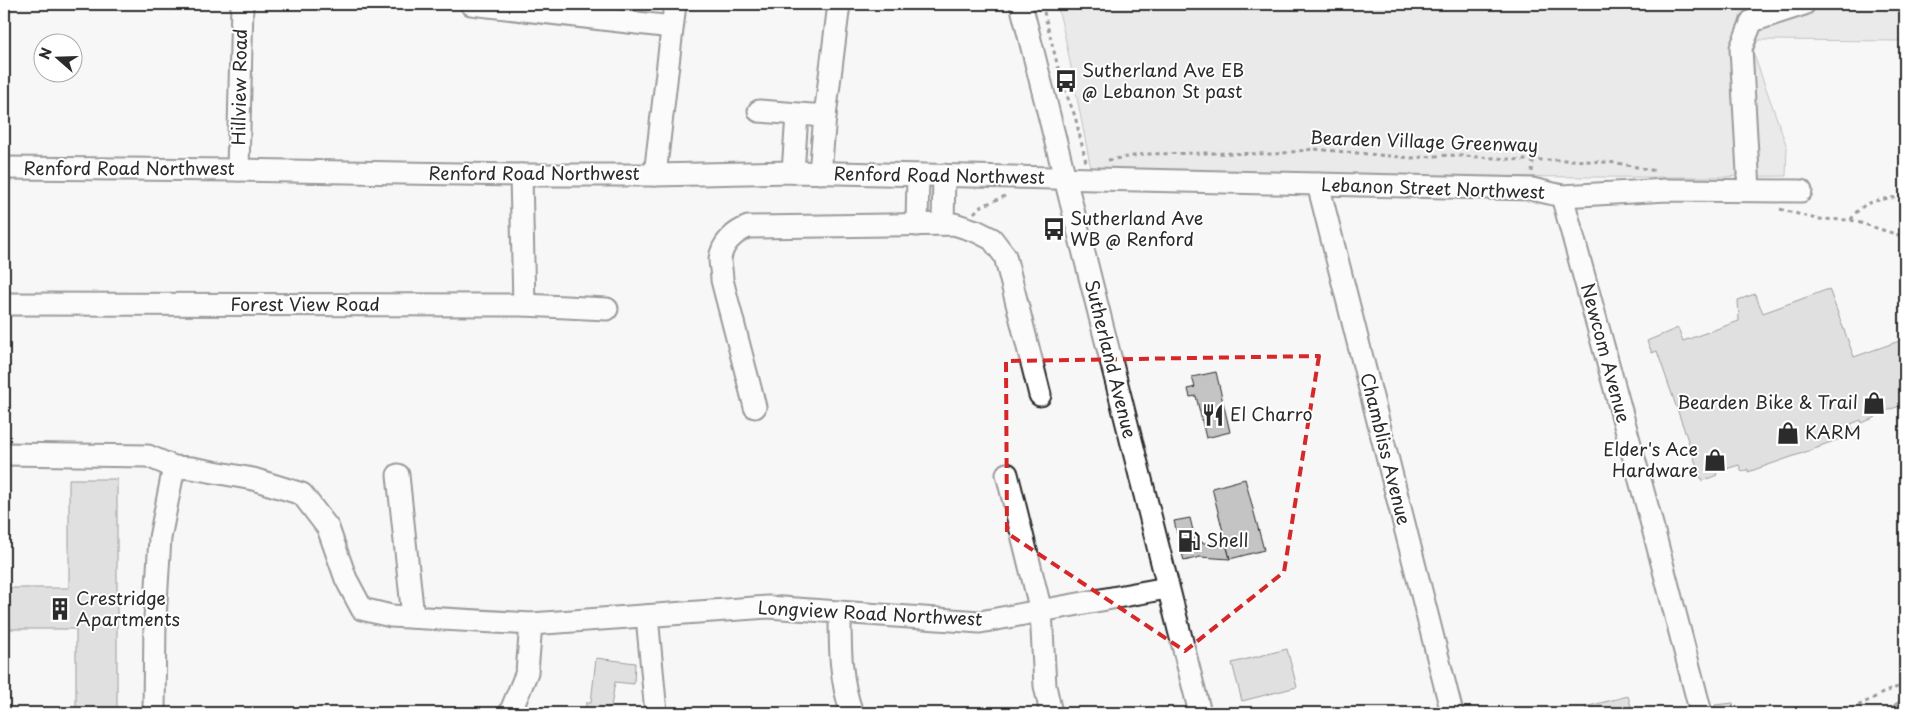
<svg xmlns="http://www.w3.org/2000/svg" width="1909" height="717" viewBox="0 0 1909 717" font-family="'Playpen Sans',sans-serif">
	<rect width="100%" height="100%" fill="#f7f7f7"/>
	<filter id="ink" filterUnits="userSpaceOnUse"><feTurbulence type="fractalNoise" baseFrequency=".02" numOctaves="2"/><feDisplacementMap in="SourceGraphic" scale="10" xChannelSelector="R" yChannelSelector="G"/><feConvolveMatrix kernelMatrix="1 2 1 2 8 2 1 2 1" color-interpolation-filters="sRGB"/></filter>
	<g filter="url(#ink)">
		<!-- green -->
		<path fill="#d9d9d9" stroke="#828282" d="M1057,4H1898L1905,25V41L1758,40L1753,52L1787,147L1786,176C1555,180 1323,173 1091,169L1065,37Z"/>
		<!-- building -->
		<g fill="#c4c4c4" stroke="#2b2b2b">
			<polygon points="1829,289 1854,357 1905,339 1905,404 1875,415 1876,417 1862,423 1861,420 1851,424 1853,432 1848,433 1848,436 1820,446 1820,447 1748,472 1748,469 1742,472 1739,465 1716,472 1717,475 1702,481 1657,351 1652,353 1647,341 1678,328 1683,341 1739,321 1738,300 1755,294 1763,313"/>
			<polygon points="1216,372 1230,432 1206,438 1196,396 1190,397 1188,389 1195,387 1192,377"/>
			<polygon points="69,479 117,479 117,713 76,713 76,629 4,629 4,588 69,588"/>
			<polygon points="1245,479 1264,550 1230,559 1212,488"/>
			<polygon points="1190,518 1195,539 1204,543 1226,544 1230,559 1200,557 1184,561 1174,521"/>
			<polygon points="1287,649 1297,687 1242,701 1232,663"/>
			<polygon points="596,658 635,663 634,684 615,682 611,707 608,707 607,713 585,713 586,703 591,703"/>
			<polygon points="1628,696 1633,713 1587,713 1585,707"/>
			<polygon points="1733,703 1735,713 1716,713 1715,705"/>
		</g>
		<g fill="none" stroke-linecap="round" stroke-linejoin="round">
			<defs>
				<g id="minor">
					<polyline points="471,4 672,27"/>
					<polyline points="1021,4 1200,713"/>
					<polyline points="759,111 825,116"/>
					<polyline points="4,168 238,170 521,175 655,175 793,172 1532,189 1562,196 1667,190 1801,191"/>
					<polyline points="238,170 242,4"/>
					<polyline points="793,172 797,115"/>
					<polyline points="820,173 825,116 839,4"/>
					<polyline points="521,175 524,305"/>
					<polyline points="655,175 675,4"/>
					<polyline points="1318,184 1452,713"/>
					<polyline points="1749,190 1741,48 1752,21 1804,4"/>
					<polyline points="1562,196 1649,513 1701,713"/>
					<polyline points="943,224 944,175"/>
					<polyline points="917,225 918,175"/>
					<polyline points="4,304 524,305 607,309"/>
					<path d="M755,407L722,280C722,273 720,265 720,259C722,243 735,232 748,227L954,224L976,231L992,239L1005,256L1040,395"/>
					<polyline points="4,454 148,456 174,467 192,468 253,479 302,494 328,528 346,579 362,609 391,616 531,624 768,607 980,622 1167,588"/>
					<polyline points="1007,474 1041,611 1045,686 1051,713"/>
					<polyline points="398,475 413,617"/>
					<path d="M840,612C840,647 840,681 852,713"/>
					<polyline points="647,616 656,713"/>
					<polyline points="154,713 155,618 160,538 174,467"/>
					<polyline points="510,713 527,672 531,624"/>
					<polyline points="1903,713 1905,712"/>
				</g>
			</defs>
			<!-- minor casing -->
			<use href="#minor" stroke="#2b2b2b" stroke-width="25"/>
			<!-- path -->
			<g stroke="#2b2b2b" stroke-width="3" stroke-dasharray="4 4" stroke-linecap="butt">
				<polyline points="1042,4 1062,83 1075,116 1086,162"/>
				<polyline points="1108,160 1146,154 1208,153 1275,154 1314,149 1411,158 1449,155 1523,160 1570,160 1617,163 1656,171"/>
				<polyline points="1532,172 1533,160"/>
				<polyline points="1780,209 1816,219 1851,220 1905,237"/>
				<polyline points="974,213 980,207 1005,196"/>
				<path d="M1851,220C1863,198 1883,200 1905,196"/>
				<polyline points="1844,713 1885,692 1905,684"/>
			</g>
			<!-- minor -->
			<use href="#minor" stroke="#fff" stroke-width="21"/>
		</g>
	</g>
	<!-- marked area -->
	<path d="M0 0H1909V717H0ZM1319,356L1284,572L1185,651L1007,533L1006,361Z" fill="#f7f7f7" fill-opacity=".55" fill-rule="evenodd"/>
	<path fill="none" stroke="#d62828" stroke-width="4" stroke-dasharray="10 6" stroke-linejoin="round" d="M1319,356L1284,572L1185,651L1007,533L1006,361Z"/>
	<!-- icons -->
	<defs>
		<symbol id="bus-bare" viewBox="-9 -9 18 18"><path d="M-5-6H5V4H4V6H2V4H-2V6H-4V4H-5ZM-3.5-4V0h7V-4ZM-3.5 1.2v1.5H-2V1.2ZM2 1.2v1.5H3.5V1.2Z" fill="#2b2b2b" stroke="#fff" stroke-width="2.5" paint-order="stroke"/></symbol>
		<symbol id="shop-bare" viewBox="-9 -9 18 18"><path d="M-5-2.5h2.3a2.7 3.5 0 0 1 5.4 0H5L5.5 6h-11ZM-1.5-2.5h3a1.5 2.3 0 0 0-3 0Z" fill="#2b2b2b" stroke="#fff" stroke-width="2.5" paint-order="stroke"/></symbol>
		<symbol id="restaurant-bare" viewBox="-9 -9 18 18"><path d="M-5-6h1v4h1v-4h1v4h1v-4h1v5L-1.5 .5V6h-2V.5L-5-1ZM5-6V6H3V1.5H1.5Q1.5-4 5-6Z" fill="#2b2b2b" stroke="#fff" stroke-width="2.5" paint-order="stroke"/></symbol>
		<symbol id="fuel-bare" viewBox="-9 -9 18 18"><path d="M-5.5-6h7V0h2V4h1.3V-2.5L3-4.5l.8-.8L6-3V5H2.5V1h-1V6h-7ZM-4.2-4.7v3.2H.2V-4.7Z" fill="#2b2b2b" stroke="#fff" stroke-width="2.5" paint-order="stroke"/></symbol>
		<symbol id="building-bare" viewBox="-9 -9 18 18"><path d="M-4-6H4V6H1V3H-1V6H-4ZM-2.5-4.3h1.7v1.8h-1.7ZM.8-4.3h1.7v1.8H.8ZM-2.5-1h1.7V.8h-1.7ZM.8-1h1.7V.8H.8Z" fill="#2b2b2b" stroke="#fff" stroke-width="2.5" paint-order="stroke"/></symbol>
	</defs>
	<g fill-rule="evenodd">
		<use href="#bus-bare" x="1050" y="65" width="32" height="32"/>
		<use href="#bus-bare" x="1038" y="213" width="32" height="32"/>
		<use href="#shop-bare" x="1858" y="387" width="32" height="32"/>
		<use href="#restaurant-bare" x="1197" y="399" width="32" height="32"/>
		<use href="#shop-bare" x="1772" y="417" width="32" height="32"/>
		<use href="#shop-bare" x="1699" y="444" width="32" height="32"/>
		<use href="#fuel-bare" x="1173" y="525" width="32" height="32"/>
		<use href="#building-bare" x="44" y="593" width="32" height="32"/>
	</g>
	<g text-anchor="middle" stroke-width="4" stroke-linejoin="round" paint-order="stroke">
		<!-- poi labels -->
		<g font-size="18" fill="#2b2b2b" stroke="#fff" text-anchor="start">
			<text x="1082" y="77">Sutherland Ave EB<tspan x="1082" dy="21">@ Lebanon St past</tspan></text>
			<text x="1070" y="225">Sutherland Ave<tspan x="1070" dy="21">WB @ Renford</tspan></text>
			<text x="1858" y="409" text-anchor="end">Bearden Bike &amp; Trail</text>
			<text x="1230" y="421">El Charro</text>
			<text x="1805" y="439">KARM</text>
			<text x="1698" y="456" text-anchor="end">Elder's Ace<tspan x="1698" dy="21">Hardware</tspan></text>
			<text x="1206" y="547">Shell</text>
			<text x="76" y="605">Crestridge<tspan x="76" dy="21">Apartments</tspan></text>
		</g>
		<!-- street labels -->
		<g font-size="18" fill="#2b2b2b" stroke="#fff">
			<text transform="translate(240 87) rotate(-89)" y="6">Hillview Road</text>
			<text transform="translate(1424 142) rotate(2)" y="6">Bearden Village Greenway</text>
			<text x="129" y="175">Renford Road Northwest</text>
			<text x="534" y="180">Renford Road Northwest</text>
			<text transform="translate(939 176) rotate(1)" y="6">Renford Road Northwest</text>
			<text transform="translate(1433 189) rotate(2)" y="6">Lebanon Street Northwest</text>
			<text x="305" y="311">Forest View Road</text>
			<text transform="translate(1605 353) rotate(75)" y="6">Newcom Avenue</text>
			<text transform="translate(1110 359) rotate(76)" y="6">Sutherland Avenue</text>
			<text transform="translate(1385 449) rotate(76)" y="6">Chambliss Avenue</text>
			<text transform="translate(870 614) rotate(3)" y="6">Longview Road Northwest</text>
		</g>
	</g>
	<!-- margin -->
	<rect width="1909" height="717" fill="none" stroke="#fff" stroke-width="20"/>
	<rect x="10" y="10" width="1889" height="697" fill="none" stroke="#2b2b2b" stroke-width="2" filter="url(#ink)"/>
	<!-- north arrow -->
	<g transform="translate(58 58) rotate(290)"><circle r="24" fill="#ffffff" stroke="#aaaaaa"/>
	<path d="M0-4L9 19L0 12L-9 19Z" fill="#2b2b2b"/>
	<text y="-8" font-size="14" font-weight="bold" text-anchor="middle" fill="#2b2b2b">N</text>
	</g>
</svg>
